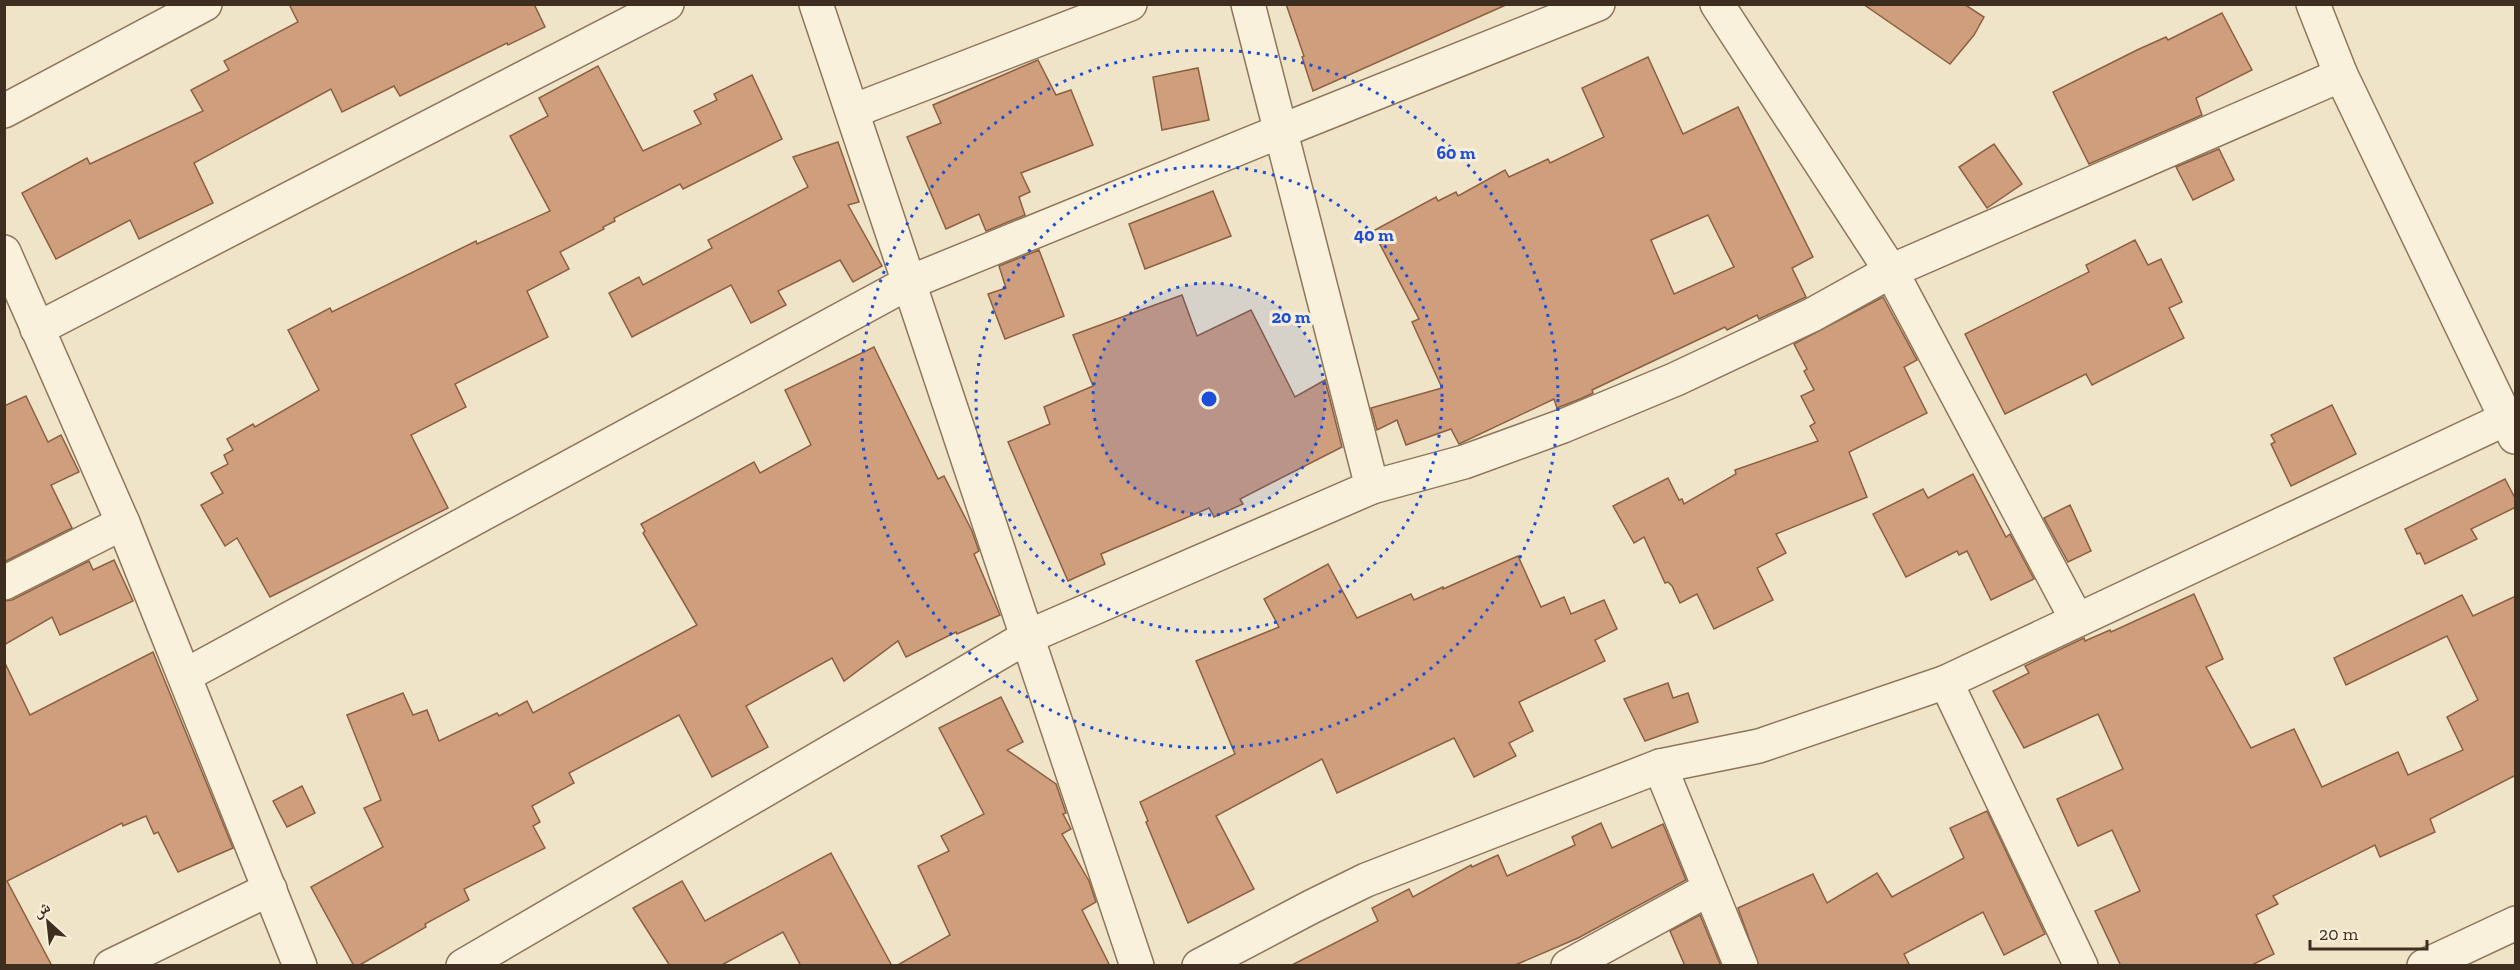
<svg xmlns="http://www.w3.org/2000/svg" width="2520" height="970" viewBox="0 0 2520 970" font-family="'Zilla Slab','Noto Naskh Arabic',serif">
	<rect width="100%" height="100%" fill="#f0e4c8"/>
	<!-- building -->
	<g fill="#cf9f7d" stroke="#8d5f41" stroke-width="1.5" fill-rule="evenodd">
		<polygon points="289,4 534,4 545,27 508,45 507,43 400,96 394,86 342,112 331,89 194,163 213,203 139,239 130,220 56,259 22,193 87,158 90,164 203,111 191,90 229,70 224,61 298,22"/>
		<polygon points="1286,4 1508,4 1313,91 1302,57 1304,56"/>
		<polygon points="1863,4 1964,4 1984,17 1974,35 1950,64"/>
		<polygon points="2222,13 2252,70 2196,98 2202,115 2089,164 2053,92 2137,50 2166,37 2168,40"/>
		<path d="M1648,57L1683,134L1738,107L1813,257L1792,268L1806,297L1759,319L1757,315L1727,330L1725,327L1592,390L1593,393L1580,399L1557,408L1554,399L1459,444L1451,429L1406,445L1397,420L1377,430L1371,408L1442,388L1412,322L1419,319L1373,231L1436,197L1438,201L1456,192L1458,196L1505,170L1509,177L1548,159L1550,163L1604,137L1582,88ZM1708,215L1734,267L1674,294L1651,240Z"/>
		<polygon points="1038,60 1056,95 1071,90 1093,145 1021,173 1030,192 1019,197 1025,215 986,231 979,214 946,229 907,137 941,123 933,105"/>
		<polygon points="598,66 643,151 701,124 694,111 717,100 714,94 752,75 782,139 683,189 680,184 614,218 615,221 603,227 604,229 560,252 569,269 527,291 548,337 455,384 466,407 411,435 448,508 270,597 237,538 225,546 201,505 223,493 211,473 228,464 224,455 233,450 227,439 253,424 255,427 319,390 288,330 330,308 332,312 476,241 477,244 550,211 510,136 548,116 539,98"/>
		<polygon points="1198,68 1209,120 1162,130 1153,77"/>
		<polygon points="838,142 859,202 848,205 882,266 853,282 840,260 778,291 786,305 751,323 731,285 632,337 609,293 639,277 643,285 712,248 708,240 808,187 793,157"/>
		<polygon points="1994,144 2022,184 1987,208 1959,167"/>
		<polygon points="2219,149 2234,180 2193,200 2176,167"/>
		<polygon points="1213,191 1231,236 1145,269 1129,224"/>
		<polygon points="2135,240 2148,265 2161,259 2182,302 2169,308 2184,338 2092,385 2086,374 2005,414 1965,334 2089,272 2086,265"/>
		<polygon points="1039,250 1064,316 1005,339 988,294 1006,288 999,266"/>
		<polygon points="1182,295 1197,336 1251,310 1295,397 1325,380 1342,447 1240,499 1243,504 1214,517 1209,508 1101,554 1105,564 1068,581 1008,442 1050,424 1044,407 1093,386 1073,335"/>
		<polygon points="1883,297 1917,360 1904,367 1927,413 1849,452 1867,497 1776,534 1786,553 1757,568 1773,600 1714,629 1697,594 1680,603 1672,586 1668,582 1665,583 1644,537 1634,543 1613,506 1668,478 1679,500 1682,499 1684,504 1736,474 1735,470 1818,441 1810,426 1815,423 1801,396 1814,390 1804,371 1807,369 1794,344"/>
		<polygon points="874,347 938,479 944,476 972,531 979,551 974,554 1000,615 957,634 956,632 906,657 898,641 844,681 832,658 746,706 768,747 712,777 679,715 569,773 574,783 532,806 540,822 533,826 545,848 464,889 469,900 425,924 426,927 358,966 354,966 311,887 383,847 364,808 381,800 347,715 403,693 413,715 427,710 439,741 497,713 499,716 527,701 533,713 697,625 643,533 645,531 641,524 754,462 760,473 811,445 785,390"/>
		<polygon points="26,396 48,442 61,435 79,472 51,485 72,528 4,562 4,406"/>
		<polygon points="2332,405 2356,454 2291,486 2271,444 2275,442 2271,435"/>
		<polygon points="1973,474 2006,537 2010,534 2034,579 1991,600 1967,551 1959,555 1957,551 1906,577 1873,514 1923,489 1928,498"/>
		<polygon points="2505,479 2516,500 2516,507 2471,529 2477,539 2425,564 2420,553 2417,554 2405,529"/>
		<polygon points="2070,505 2091,551 2068,562 2044,518"/>
		<polygon points="1518,556 1541,607 1564,597 1571,614 1604,600 1617,629 1595,640 1605,661 1519,702 1533,731 1509,743 1516,756 1474,777 1454,738 1337,793 1322,759 1216,816 1254,889 1188,923 1146,822 1148,821 1140,802 1235,754 1196,661 1279,627 1264,599 1328,564 1357,618 1411,594 1414,600 1443,587 1443,589"/>
		<polygon points="114,560 133,601 60,635 52,617 4,645 4,601 12,600 89,561 93,570"/>
		<polygon points="2194,594 2223,659 2206,667 2251,748 2294,729 2322,787 2398,752 2408,775 2463,750 2447,717 2478,700 2447,636 2346,685 2334,658 2462,595 2473,616 2516,596 2516,775 2430,819 2435,832 2380,857 2375,845 2273,896 2278,904 2256,915 2274,954 2250,966 2121,966 2095,911 2140,891 2112,830 2078,846 2057,799 2123,769 2098,714 2024,748 1993,691 2029,673 2025,666 2084,638 2085,641 2110,630 2111,632"/>
		<polygon points="153,652 233,848 178,872 158,832 154,834 146,816 123,826 122,823 7,881 52,966 4,966 4,661 30,715"/>
		<polygon points="1668,683 1673,698 1688,693 1698,722 1645,741 1624,699"/>
		<polygon points="1001,697 1023,742 1007,750 1056,784 1066,813 1063,814 1071,829 1062,834 1089,881 1096,902 1082,910 1110,966 896,966 950,935 918,866 949,851 941,836 984,814 939,728"/>
		<polygon points="302,786 315,813 287,827 273,801"/>
		<polygon points="1987,811 2045,934 2004,955 1983,912 1904,954 1910,966 1759,966 1738,908 1813,874 1827,903 1877,873 1892,897 1964,858 1950,828"/>
		<polygon points="1601,823 1612,848 1663,824 1686,880 1578,938 1513,966 1290,966 1378,921 1372,908 1409,889 1413,897 1471,865 1472,867 1498,855 1507,876 1575,845 1572,837"/>
		<polygon points="831,853 892,966 801,966 783,932 720,966 670,966 633,908 682,881 705,921"/>
		<polygon points="1700,915 1721,966 1685,966 1670,931"/>
	</g>
	<g fill="none" stroke-linecap="round" stroke-linejoin="round">
		<defs>
			<g id="minor">
				<polyline points="816,4 1137,966"/>
				<polyline points="1248,4 1372,487"/>
				<polyline points="1717,4 1891,271 2077,620"/>
				<polyline points="2313,4 2341,75 2515,437"/>
				<polyline points="4,111 205,4"/>
				<polyline points="853,111 1130,4"/>
				<polyline points="4,252 123,523 300,966"/>
				<polyline points="37,329 667,4"/>
				<polyline points="4,583 123,523"/>
				<polyline points="186,675 908,283 1281,131 1598,4"/>
				<polyline points="1946,682 2081,966"/>
				<polyline points="1660,766 1741,966"/>
				<polyline points="111,966 270,889"/>
				<polyline points="463,966 1027,637 1372,487 1464,462 1563,426 1676,379 1812,315 1891,271 2341,75"/>
				<polyline points="1199,966 1311,907 1366,880 1660,766 1759,746 1946,682 2516,414"/>
				<polyline points="1568,966 1709,889"/>
				<polyline points="2424,966 2516,923"/>
			</g>
		</defs>
		<!-- minor casing -->
		<use href="#minor" stroke="#8d765c" stroke-width="36"/>
		<!-- minor -->
		<use href="#minor" stroke="#faf1dc" stroke-width="33"/>
	</g>
	<!-- distance rings -->
	<circle cx="1209" cy="399" r="116" fill="#1d4ed8" fill-opacity=".12"/>
	<g fill="none" stroke="#1d4ed8" stroke-width="3" stroke-dasharray="3 6">
		<circle cx="1209" cy="399" r="116"/>
		<circle cx="1209" cy="399" r="233"/>
		<circle cx="1209" cy="399" r="349"/>
	</g>
	<circle cx="1209" cy="399" r="9" fill="#1d4ed8" stroke="#f7eed8" stroke-width="3"/>
	<g font-size="18" text-anchor="middle" font-weight="bold" fill="#1d4ed8" stroke="#f7eed8" stroke-width="6" stroke-linejoin="round" paint-order="stroke">
		<text x="1456" y="159">60 m</text>
		<text x="1374" y="241">40 m</text>
		<text x="1291" y="323">20 m</text>
	</g>
	<!-- border -->
	<rect width="2520" height="970" fill="none" stroke="#3d2e20" stroke-width="12"/>
	<!-- north arrow -->
	<g transform="translate(48 922) rotate(333)" stroke="#f7eed8" stroke-width="4.5" paint-order="stroke">
	<path d="M0-4.5L10 22L0 15L-10 22Z" fill="#3d2e20"/>
	<text y="-9" font-size="16" font-weight="bold" text-anchor="middle" fill="#3d2e20">ش</text>
	</g>
	<!-- scale -->
	<path d="M2310 940v9h117v-9" fill="none" stroke="#3d2e20" stroke-width="3"/>
	<text x="2319" y="940" font-size="18" fill="#3d2e20" stroke="#f7eed8" stroke-width="4.5" paint-order="stroke">20 m</text>
</svg>
